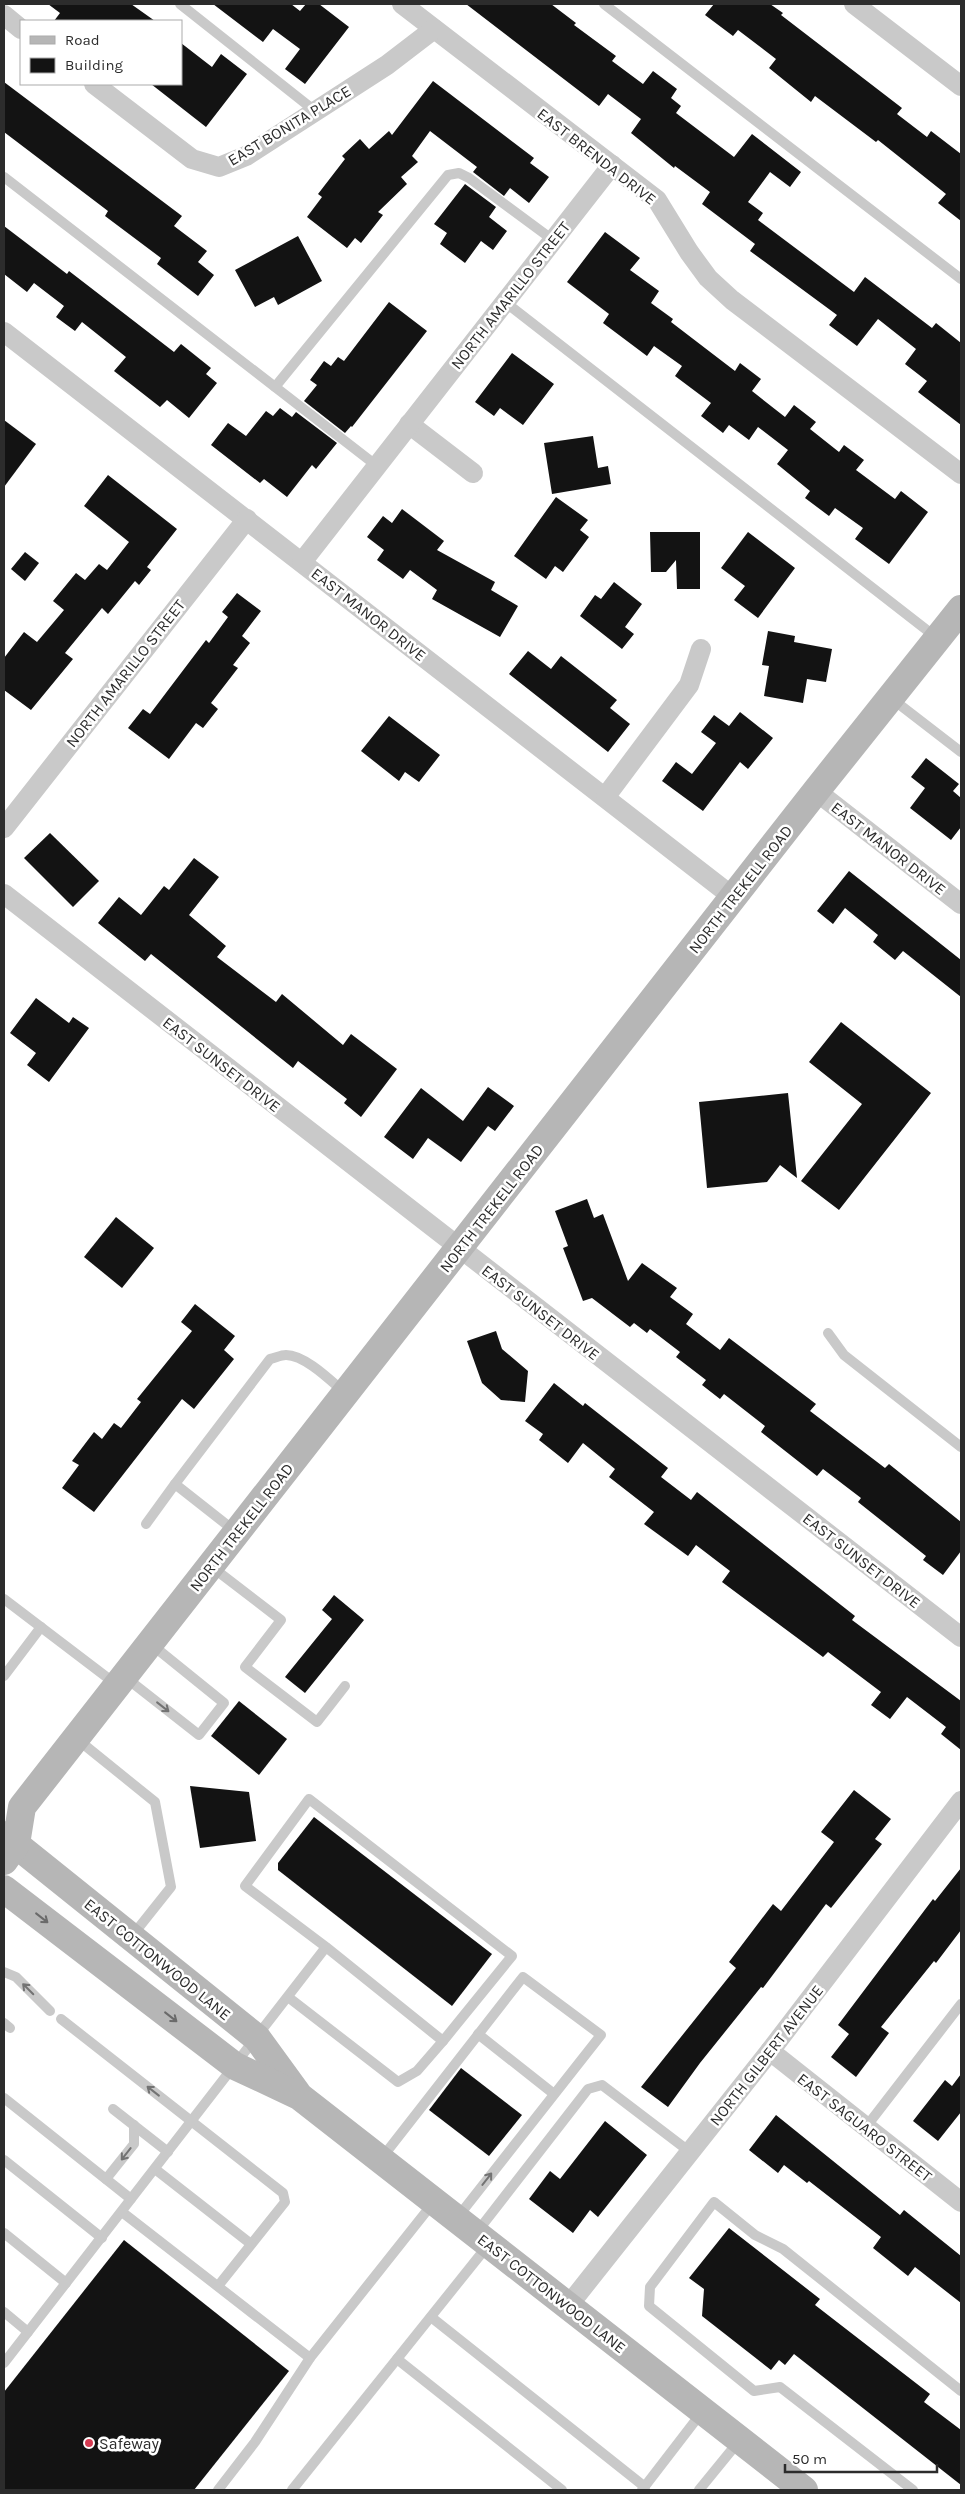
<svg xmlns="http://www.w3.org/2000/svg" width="965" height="2494" viewBox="0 0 965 2494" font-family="Karla,sans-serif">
	<rect width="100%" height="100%" fill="#fff"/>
	<!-- building -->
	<g fill="#131313">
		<polygon points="48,4 131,4 155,21 54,21 60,13"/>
		<polygon points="213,4 291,4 300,11 306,4 319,4 349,27 305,84 285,69 300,49 273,29 263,42"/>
		<polygon points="466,4 551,4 576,23 574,25 616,56 612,61 643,84 653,71 677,89 671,98 681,106 676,113 734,157 752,134 801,172 790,187 770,172 748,202 763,213 758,220 854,292 865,277 932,328 936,323 961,343 961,425 918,392 927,381 905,364 916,349 878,319 857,346 829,325 837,315 750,251 755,244 702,204 710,192 675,166 674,168 631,133 641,119 608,94 599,106"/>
		<polygon points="714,4 770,4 783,13 781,15 902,108 897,114 927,137 931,131 961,154 961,221 938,203 946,194 878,140 876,142 815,96 811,102 769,68 776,59 738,30 733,36 705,15"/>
		<polygon points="181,43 212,67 221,54 247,74 206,127 151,84 181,84"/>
		<polygon points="433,81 534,158 530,163 549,177 529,203 510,188 504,196 473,172 477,167 430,131 412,156 418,162 401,177 407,184 378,212 383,215 361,243 355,238 347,248 307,217 322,197 318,194 345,159 342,156 360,139 369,149 389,131 392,135"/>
		<polygon points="4,82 182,216 174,226 207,251 198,262 214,275 198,296 157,264 161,258 105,216 108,211 4,132"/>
		<polygon points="465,184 496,207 489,217 507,231 493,250 481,241 465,263 440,244 447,233 434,224"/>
		<polygon points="4,226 67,274 69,271 174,352 181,344 211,368 206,374 217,383 189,418 167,400 160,407 114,371 126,357 82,322 75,331 56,317 64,306 34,283 27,292 4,274"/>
		<polygon points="605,232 640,258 630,270 659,291 651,303 673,319 671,322 735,371 740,363 761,379 752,391 785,417 794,405 816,422 810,429 839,452 844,445 864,460 856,470 895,499 901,491 928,512 889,564 855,539 863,528 835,508 829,516 805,498 810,491 777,464 788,450 758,427 749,440 729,425 723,433 701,416 711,403 675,376 682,366 654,346 647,356 603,323 609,314 567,282"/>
		<polygon points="298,236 322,281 278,305 274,297 255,307 235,270"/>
		<polygon points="389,302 427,331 352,427 351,426 345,433 304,401 317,385 310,380 324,361 331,366 338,357 344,361"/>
		<polygon points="512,353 554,384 523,425 500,408 494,416 475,402"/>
		<polygon points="280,408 292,417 296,412 337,443 316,469 312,465 287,497 264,479 260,483 211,445 228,423 246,436 266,411 273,416"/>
		<polygon points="4,420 36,444 4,487"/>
		<polygon points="593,436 598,468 608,466 611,484 552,494 544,443"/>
		<polygon points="108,475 177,529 147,567 151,570 139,585 135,581 108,614 102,608 65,653 73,659 31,710 4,690 4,658 24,632 37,642 64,610 53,601 76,573 85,580 99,564 107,570 129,542 84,506"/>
		<polygon points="556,497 588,520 580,530 589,537 563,572 555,566 546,579 514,556"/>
		<polygon points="402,509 444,541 437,550 495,582 491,590 518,606 500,637 432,599 437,590 410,570 403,579 377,560 384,550 367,537 383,516 392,523"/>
		<polygon points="650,532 700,532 700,589 677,589 676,560 666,572 651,572"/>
		<polygon points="748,532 795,568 758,618 734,600 745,586 721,568"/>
		<polygon points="25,552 39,563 25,581 11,569"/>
		<polygon points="614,582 642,604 625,627 634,634 622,649 580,616 595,595 601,599"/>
		<polygon points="237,593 261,611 242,636 250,643 233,665 238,668 211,703 218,709 203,728 196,723 169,759 128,728 143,709 150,714 206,640 209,643 228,617 222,612"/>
		<polygon points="768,631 795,636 794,642 832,649 826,682 807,679 803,703 764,696 769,666 762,665"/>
		<polygon points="528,651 551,669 561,656 617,700 610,708 630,724 608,752 509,674"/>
		<polygon points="740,712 773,738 748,769 740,762 703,811 662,781 676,762 692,774 716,743 701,732 714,715 729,726"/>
		<polygon points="389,716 440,755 419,782 405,772 399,781 361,751"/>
		<polygon points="926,758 959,784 953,791 961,798 961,827 951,840 910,808 925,788 911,777"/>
		<polygon points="50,833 99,881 73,907 24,858"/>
		<polygon points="194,858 219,877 189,915 226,946 217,957 276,1002 282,994 343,1045 351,1034 397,1069 361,1117 344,1103 347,1099 298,1061 293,1068 151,954 145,961 98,923 119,897 141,915 164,886 169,890"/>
		<polygon points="849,871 961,960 961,997 903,951 895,960 873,942 878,935 845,908 833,924 817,911"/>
		<polygon points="36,998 69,1023 73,1017 89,1028 49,1082 27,1065 36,1053 10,1033"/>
		<polygon points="841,1022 931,1093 839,1210 801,1181 862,1104 809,1062"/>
		<polygon points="488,1087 514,1106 495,1131 488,1126 461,1162 428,1138 413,1159 384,1137 421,1088 463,1121"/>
		<polygon points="788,1093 797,1178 780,1165 767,1182 707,1188 699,1102"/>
		<polygon points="587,1199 594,1218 603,1214 628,1281 642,1263 677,1288 670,1297 693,1314 686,1324 720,1350 729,1338 816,1404 810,1411 885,1468 889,1464 961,1522 961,1551 943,1575 923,1560 926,1556 858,1502 861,1498 823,1469 817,1476 761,1432 765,1426 724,1394 720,1399 702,1385 706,1380 676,1357 680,1352 650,1329 647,1333 634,1323 630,1327 592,1298 583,1301 563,1248 568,1246 555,1211"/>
		<polygon points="116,1217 154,1248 122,1288 84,1257"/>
		<polygon points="195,1304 235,1336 224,1350 234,1359 194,1409 182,1399 94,1512 62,1488 79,1465 72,1461 94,1432 102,1439 114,1423 121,1428 141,1402 137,1399 192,1331 181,1322"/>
		<polygon points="496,1331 502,1349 528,1371 525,1402 501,1400 482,1383 467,1341"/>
		<polygon points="554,1383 583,1406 585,1403 668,1468 661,1477 691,1500 697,1492 855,1616 852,1620 961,1701 961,1750 941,1734 946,1727 907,1697 890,1719 871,1705 881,1692 828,1652 823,1657 722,1582 730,1571 696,1545 688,1556 644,1524 654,1512 609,1477 615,1469 583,1443 568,1463 539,1440 543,1434 525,1421"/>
		<polygon points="334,1595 364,1620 305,1693 285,1677 332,1619 322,1610"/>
		<polygon points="239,1701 287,1739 259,1775 211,1736"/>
		<polygon points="190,1786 249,1792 256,1841 200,1848"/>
		<polygon points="854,1790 891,1819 875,1839 882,1844 831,1908 826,1904 763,1988 761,1987 700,2063 668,2107 641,2087 736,1968 729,1962 773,1904 781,1911 834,1842 821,1832"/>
		<polygon points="314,1817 492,1954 452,2006 278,1870 278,1863"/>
		<polygon points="961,1868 961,1930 936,1963 934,1961 881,2027 889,2033 856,2077 831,2057 849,2034 838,2025 933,1899 935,1901"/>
		<polygon points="461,2068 522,2115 489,2156 429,2110"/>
		<polygon points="961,2074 961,2112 938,2141 913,2121 945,2080 952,2086"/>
		<polygon points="776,2115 900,2215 904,2210 961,2256 961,2303 915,2267 908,2276 873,2248 881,2237 809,2181 807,2183 784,2165 778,2173 749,2150"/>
		<polygon points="605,2121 647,2155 598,2217 590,2210 573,2233 529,2199 550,2171 560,2179"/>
		<polygon points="729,2228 820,2299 815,2305 930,2394 924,2402 961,2430 961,2485 794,2354 785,2365 779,2360 771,2370 702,2316 704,2289 689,2278"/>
		<polygon points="124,2240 289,2371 194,2490 4,2490 4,2392"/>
	</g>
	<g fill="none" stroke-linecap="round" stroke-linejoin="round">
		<!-- lane -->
		<g stroke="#c9c9c9" stroke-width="10">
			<polyline points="180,4 315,111"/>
			<polyline points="604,4 961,279"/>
			<polyline points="4,177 377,466"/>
			<polyline points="505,302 937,638"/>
			<polyline points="275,387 448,175 459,173 469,178 553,240"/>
			<polyline points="891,698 961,752"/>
			<polyline points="828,1333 844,1355 961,1447"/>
			<polyline points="146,1524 175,1484"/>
			<path d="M236,1532L175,1484L270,1359C275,1358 281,1355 286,1355C305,1355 331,1381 345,1393"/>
			<polyline points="212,1567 281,1620 245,1667 317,1722 345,1686"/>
			<polyline points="4,1599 117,1685"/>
			<polyline points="4,1676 41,1627"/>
			<polyline points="125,1677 199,1735 224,1703 151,1644"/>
			<polyline points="77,1739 155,1802 171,1887 132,1936"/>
			<polyline points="4,1972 16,1977 50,2011"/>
			<polyline points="288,1997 398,2082 417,2071 443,2041"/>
			<polyline points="61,2019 283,2193 285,2202 218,2286"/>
			<polyline points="4,2023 10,2028"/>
			<polyline points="478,2034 554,2094"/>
			<polyline points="4,2098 131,2199"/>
			<polyline points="113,2109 168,2152"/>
			<polyline points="866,2127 961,2004"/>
			<polyline points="381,2159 523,1977 601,2035 457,2218"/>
			<polyline points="4,2160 102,2238"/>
			<polyline points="155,2169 251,2244"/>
			<polyline points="106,2179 134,2144 134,2125"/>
			<polyline points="122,2212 310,2358"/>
			<polyline points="477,2232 588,2089 602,2085 690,2152"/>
			<polyline points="4,2233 66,2283"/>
			<polyline points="4,2312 28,2332"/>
			<polyline points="431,2317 645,2487"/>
			<polyline points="397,2359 562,2490"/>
			<polyline points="4,2363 326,1947 443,2041 512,1956 309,1799 245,1886 326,1947"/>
			<polyline points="218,2490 255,2442 310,2358 433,2203"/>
			<polyline points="292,2490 489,2244"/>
			<polyline points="642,2490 702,2412"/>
			<polyline points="699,2490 739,2441"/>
			<polyline points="913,2490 780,2387 754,2391 649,2306 650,2287 714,2202 755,2235 783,2249 961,2391"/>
		</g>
		<!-- street -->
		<g stroke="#c9c9c9" stroke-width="20">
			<polyline points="402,4 657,200 689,252 708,278 732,300 961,474"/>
			<polyline points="854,4 961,86"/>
			<polyline points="4,15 21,29"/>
			<polyline points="94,84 192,159 219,167 246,156 387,65 434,29"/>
			<polyline points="4,332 733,897"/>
			<polyline points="409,424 473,473"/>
			<polyline points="302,562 612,165"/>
			<polyline points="816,791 961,904"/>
			<polyline points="606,796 689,685 701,649"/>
			<polyline points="4,828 247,519"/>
			<polyline points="4,894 961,1637"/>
			<polyline points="770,2051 961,2202"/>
			<polyline points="568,2306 770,2051 961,1801"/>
		</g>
		<!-- secondary -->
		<g stroke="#b6b6b6" stroke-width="28">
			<polyline points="4,1835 257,2038 297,2093"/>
			<polyline points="4,1861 16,1844 22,1807 816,791 961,609"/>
			<polyline points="4,1889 235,2066 299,2096 804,2490"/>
		</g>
	</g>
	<!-- one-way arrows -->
	<defs><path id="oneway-shaft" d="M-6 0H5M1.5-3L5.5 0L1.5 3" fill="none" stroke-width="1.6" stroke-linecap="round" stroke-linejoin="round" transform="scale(1.25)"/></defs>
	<g stroke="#737373">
		<use href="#oneway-shaft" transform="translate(163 1707) rotate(38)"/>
		<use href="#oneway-shaft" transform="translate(28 1989) rotate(-135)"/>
		<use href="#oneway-shaft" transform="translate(153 2091) rotate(-142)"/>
		<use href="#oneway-shaft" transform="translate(126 2154) rotate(128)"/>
		<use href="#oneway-shaft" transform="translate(487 2179) rotate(-52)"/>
	</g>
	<g stroke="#6a6a6a">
		<use href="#oneway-shaft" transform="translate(42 1918) rotate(38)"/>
		<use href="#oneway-shaft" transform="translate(171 2017) rotate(38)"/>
	</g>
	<!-- markers -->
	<circle fill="#d53b52" stroke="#fff" stroke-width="2" cx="89" cy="2443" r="5"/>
	<g text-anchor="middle" stroke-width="5" stroke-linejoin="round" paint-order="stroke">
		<!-- street labels -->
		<g font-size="16" fill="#2c2c2c" stroke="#fff">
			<text transform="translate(289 125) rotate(-31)" y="6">EAST BONITA PLACE</text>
			<text transform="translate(597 156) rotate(38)" y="6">EAST BRENDA DRIVE</text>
			<text transform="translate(510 295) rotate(-52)" y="6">NORTH AMARILLO STREET</text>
			<text transform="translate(369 614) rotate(38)" y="6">EAST MANOR DRIVE</text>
			<text transform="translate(125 673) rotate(-52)" y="6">NORTH AMARILLO STREET</text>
			<text transform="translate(889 848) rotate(38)" y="6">EAST MANOR DRIVE</text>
			<text transform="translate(740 889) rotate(-52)" y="6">NORTH TREKELL ROAD</text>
			<text transform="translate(222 1064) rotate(38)" y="6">EAST SUNSET DRIVE</text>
			<text transform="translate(491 1208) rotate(-52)" y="6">NORTH TREKELL ROAD</text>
			<text transform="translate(541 1312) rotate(38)" y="6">EAST SUNSET DRIVE</text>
			<text transform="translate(241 1527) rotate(-52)" y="6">NORTH TREKELL ROAD</text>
			<text transform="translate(862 1560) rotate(38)" y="6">EAST SUNSET DRIVE</text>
			<text transform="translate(158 1959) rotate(39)" y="6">EAST COTTONWOOD LANE</text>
			<text transform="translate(766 2055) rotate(-52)" y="6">NORTH GILBERT AVENUE</text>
			<text transform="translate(865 2127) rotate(38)" y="6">EAST SAGUARO STREET</text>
			<text transform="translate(552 2293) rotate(38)" y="6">EAST COTTONWOOD LANE</text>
		</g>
		<!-- poi labels -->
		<g font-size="16" fill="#2c2c2c" stroke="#fff" text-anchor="start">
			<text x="99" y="2449">Safeway</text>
		</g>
	</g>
	<!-- border -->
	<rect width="965" height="2494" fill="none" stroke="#2c2c2c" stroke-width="10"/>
	<!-- legend -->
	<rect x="20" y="20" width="162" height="65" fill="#ffffff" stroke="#ababab"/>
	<rect x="30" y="36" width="25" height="8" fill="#b6b6b6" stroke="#ababab"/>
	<text x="65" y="45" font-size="15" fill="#2c2c2c">Road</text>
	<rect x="30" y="58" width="25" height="15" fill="#131313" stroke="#ababab"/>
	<text x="65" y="70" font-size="15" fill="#2c2c2c">Building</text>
	<!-- scale -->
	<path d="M785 2464v8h152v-8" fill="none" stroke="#2c2c2c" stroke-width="2.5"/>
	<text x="792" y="2464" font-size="15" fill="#2c2c2c" stroke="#ffffff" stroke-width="4" paint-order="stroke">50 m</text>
</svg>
